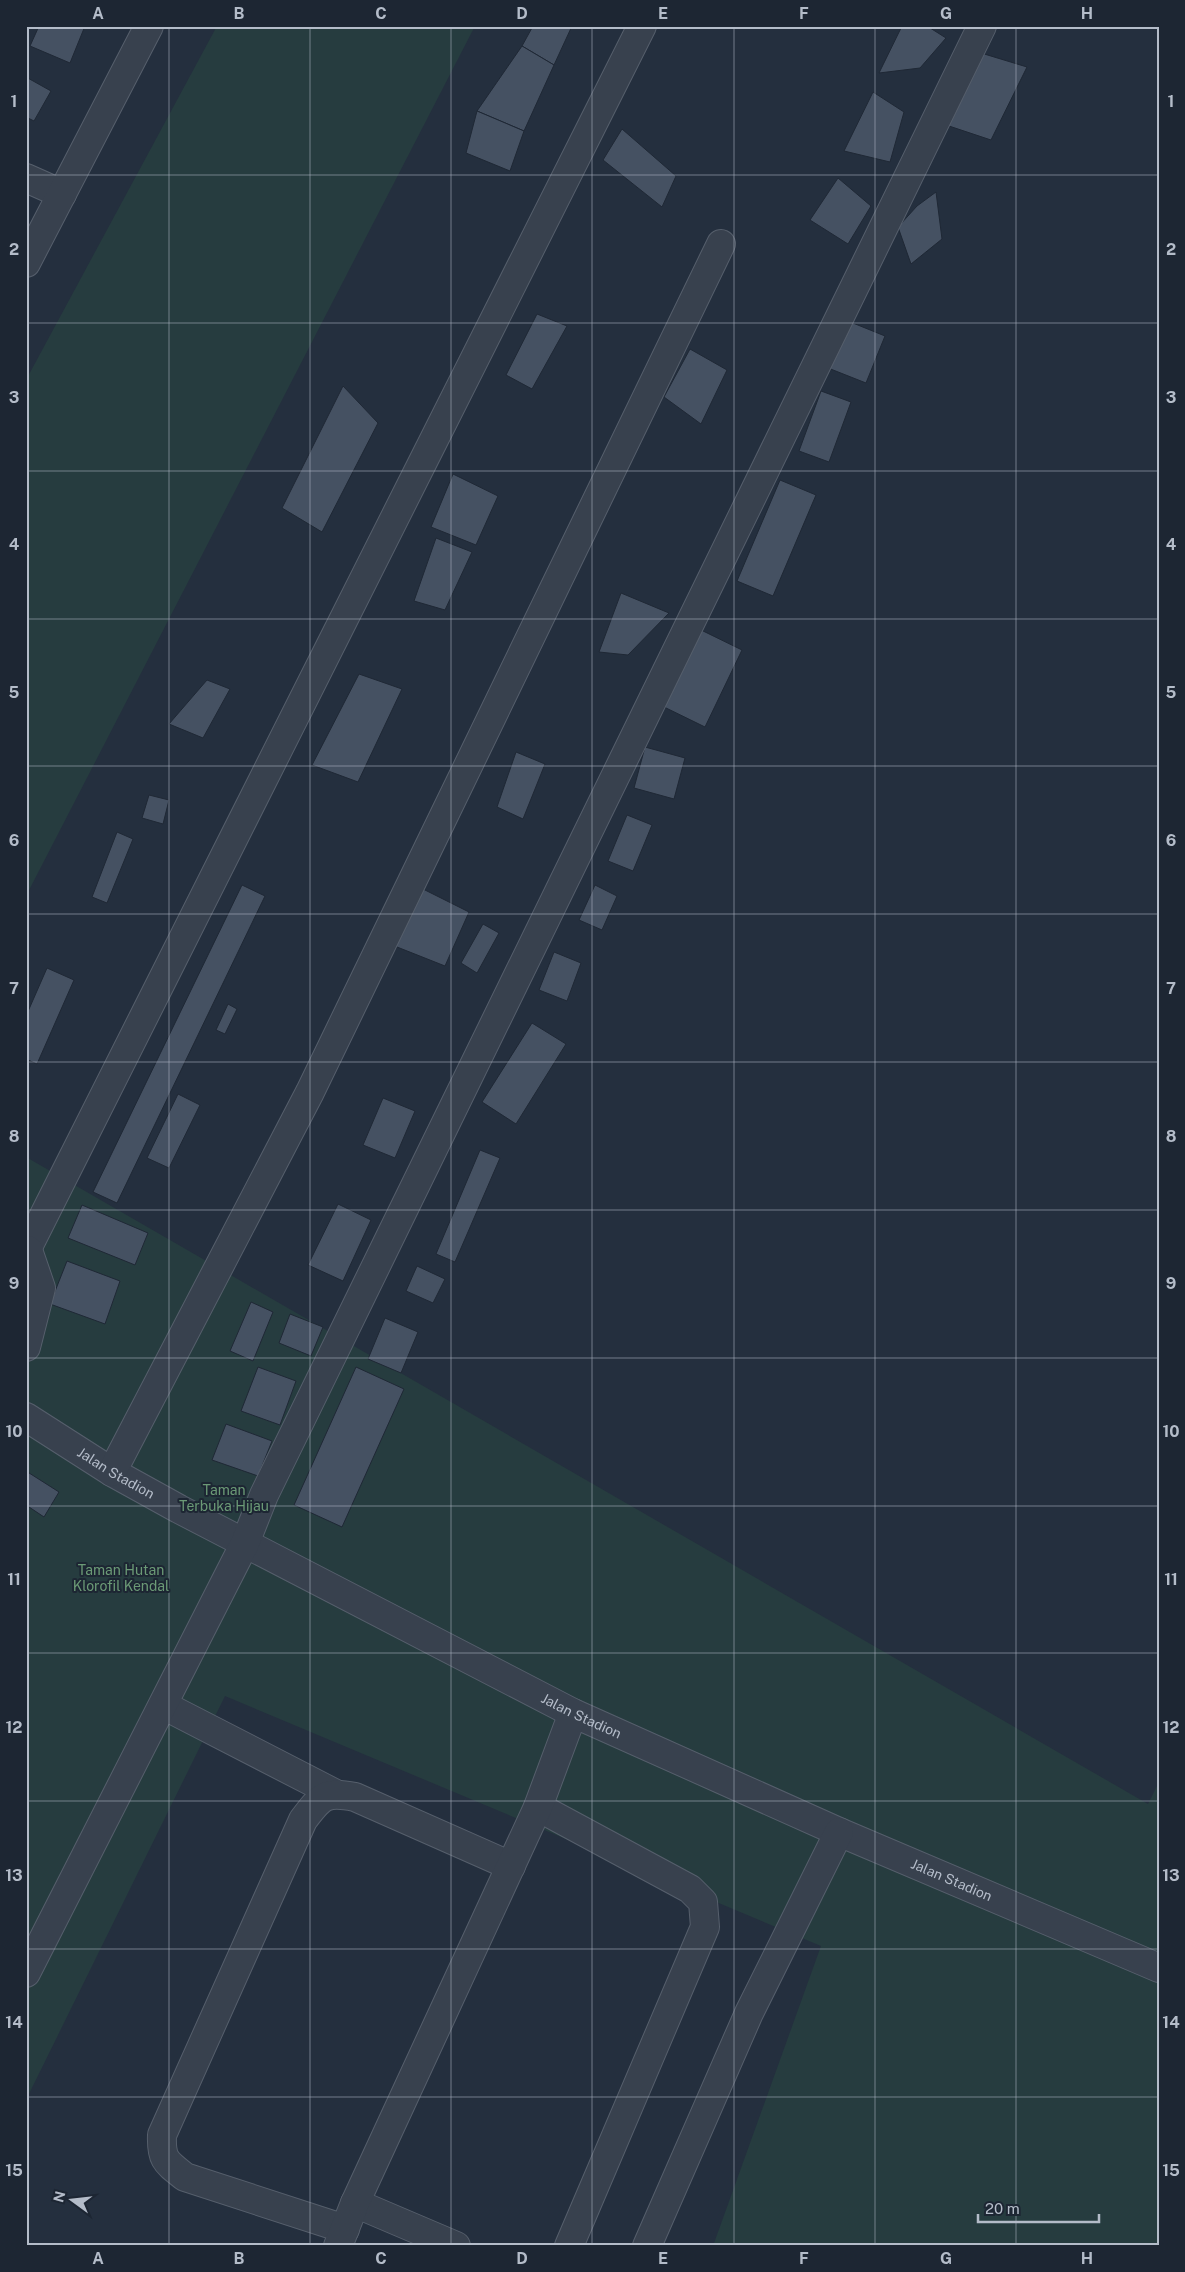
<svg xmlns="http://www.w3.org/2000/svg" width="1185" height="2272" viewBox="0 0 1185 2272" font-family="'Public Sans',sans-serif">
	<rect width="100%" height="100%" fill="#242f3e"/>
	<!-- green -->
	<g fill="#263c3f">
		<polygon points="217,26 475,26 26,896 26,380"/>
		<polygon points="26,1157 1148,1804 1159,1782 1159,2246 713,2246 821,1946 225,1696 26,2100"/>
	</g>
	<!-- building -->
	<g fill="#455162" stroke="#1f2835">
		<polygon points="39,26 85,26 70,63 30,46"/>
		<polygon points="533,26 572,26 554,65 522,46"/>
		<polygon points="902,26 927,26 946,38 920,68 879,73"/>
		<polygon points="522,46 554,65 524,131 477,111"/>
		<polygon points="981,53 1027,67 991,140 943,124"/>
		<polygon points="26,77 51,91 34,121 26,117"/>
		<polygon points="873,92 904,112 890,162 844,151"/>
		<polygon points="477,111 524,131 510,171 466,153"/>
		<polygon points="622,129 676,176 662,207 603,160"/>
		<polygon points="838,178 871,206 848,244 810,220"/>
		<polygon points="936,192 942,239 911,264 898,227 917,206"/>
		<polygon points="537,314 567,326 532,389 506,375"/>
		<polygon points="843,319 885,336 866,383 823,366"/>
		<polygon points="690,349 727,370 701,424 664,397"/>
		<polygon points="343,386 378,423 322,532 282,508"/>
		<polygon points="821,391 851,402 829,462 799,451"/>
		<polygon points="453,474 498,496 476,545 431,527"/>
		<polygon points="780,480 816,495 773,596 737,581"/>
		<polygon points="436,538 472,552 445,610 414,601"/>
		<polygon points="621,593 669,613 628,655 599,652"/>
		<polygon points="699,629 742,650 705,727 662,706"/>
		<polygon points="359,674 402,689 358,782 312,765"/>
		<polygon points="207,680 230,689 203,738 169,724"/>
		<polygon points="645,747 685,758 674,799 634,788"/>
		<polygon points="516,752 545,764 523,819 497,807"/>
		<polygon points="149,795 169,800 163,824 142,818"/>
		<polygon points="627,815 652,825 633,871 608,861"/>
		<polygon points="117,832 133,839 107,903 92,897"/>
		<polygon points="242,885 265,896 117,1203 93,1192"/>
		<polygon points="595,885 617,896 602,930 579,920"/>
		<polygon points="421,888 469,912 445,966 392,945"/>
		<polygon points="483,924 499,933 477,973 461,963"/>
		<polygon points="554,952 581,963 567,1001 539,990"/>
		<polygon points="47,968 74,980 37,1064 26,1059 26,1016"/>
		<polygon points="228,1004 237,1009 225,1034 216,1030"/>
		<polygon points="532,1023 566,1044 516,1124 482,1102"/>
		<polygon points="178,1094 200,1105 169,1168 147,1158"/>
		<polygon points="383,1098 415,1111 395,1158 363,1145"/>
		<polygon points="480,1150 500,1158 455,1262 436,1254"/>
		<polygon points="338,1204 371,1220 343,1281 308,1265"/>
		<polygon points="82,1205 148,1233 135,1265 68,1238"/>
		<polygon points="67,1261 120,1281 105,1324 50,1304"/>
		<polygon points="417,1266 445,1279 433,1303 406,1291"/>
		<polygon points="251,1302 273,1312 253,1361 230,1351"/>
		<polygon points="290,1314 323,1327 311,1356 279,1343"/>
		<polygon points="385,1318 418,1332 401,1373 368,1359"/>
		<polygon points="258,1367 296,1381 280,1425 241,1411"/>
		<polygon points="356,1367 404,1389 342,1527 294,1505"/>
		<polygon points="226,1424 272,1441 258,1476 212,1460"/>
		<polygon points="26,1471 59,1492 44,1517 26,1505"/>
	</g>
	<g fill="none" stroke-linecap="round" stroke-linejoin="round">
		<defs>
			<g id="minor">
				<polyline points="26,178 62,194"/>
				<polyline points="26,263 149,26"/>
				<polyline points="26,1251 642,26"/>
				<polyline points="26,1347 41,1288 28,1250"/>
				<path id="s1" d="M26,1417L112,1472L179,1509L573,1713L839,1832L1159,1968"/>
				<polyline points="112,1472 310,1092 721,244"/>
				<polyline points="163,1705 334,1793"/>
				<polyline points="538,1807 690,1889 703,1902 705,1927 569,2246"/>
				<polyline points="26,1973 245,1543 264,1495 982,26"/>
				<polyline points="355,2203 456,2246"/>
				<path d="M345,2229L185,2177C166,2162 161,2160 162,2135L303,1820C321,1796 325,1791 355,1797L511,1866"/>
				<polyline points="338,2246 355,2203 538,1807 573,1713"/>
				<polyline points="647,2246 749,2013 839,1832"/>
			</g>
		</defs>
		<!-- minor casing -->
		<use href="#minor" stroke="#565f6c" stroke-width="30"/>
		<!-- minor -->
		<use href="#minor" stroke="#38414e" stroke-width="28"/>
	</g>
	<!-- grid -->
	<path fill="none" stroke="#b4bcc9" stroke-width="1" stroke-opacity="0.55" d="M169,26V2246M310,26V2246M451,26V2246M592,26V2246M734,26V2246M875,26V2246M1016,26V2246M26,175H1159M26,323H1159M26,471H1159M26,619H1159M26,766H1159M26,914H1159M26,1062H1159M26,1210H1159M26,1358H1159M26,1506H1159M26,1653H1159M26,1801H1159M26,1949H1159M26,2097H1159"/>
	<g text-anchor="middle" stroke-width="4" stroke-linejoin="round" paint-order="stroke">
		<!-- street labels -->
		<g font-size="14" fill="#b4bcc9" stroke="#1d2633">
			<text dy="5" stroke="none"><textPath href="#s1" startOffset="106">Jalan Stadion</textPath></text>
			<text dy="5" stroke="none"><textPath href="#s1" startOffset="631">Jalan Stadion</textPath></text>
			<text dy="5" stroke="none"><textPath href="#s1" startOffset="1036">Jalan Stadion</textPath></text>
		</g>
		<!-- park labels -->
		<g font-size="14" fill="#6b9a76" stroke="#1d2633">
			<text x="224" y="1495">Taman<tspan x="224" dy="16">Terbuka Hijau</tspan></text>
			<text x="121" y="1575">Taman Hutan<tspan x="121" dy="16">Klorofil Kendal</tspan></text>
		</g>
	</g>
	<!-- border -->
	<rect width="1185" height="2272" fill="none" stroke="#1d2633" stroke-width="55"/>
	<!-- north arrow -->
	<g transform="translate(72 2200) rotate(285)" stroke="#1d2633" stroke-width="4" paint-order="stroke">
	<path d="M0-4L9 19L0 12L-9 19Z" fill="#b4bcc9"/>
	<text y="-8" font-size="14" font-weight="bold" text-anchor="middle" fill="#b4bcc9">N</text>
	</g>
	<!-- scale -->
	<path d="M978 2214v8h121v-8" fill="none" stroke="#b4bcc9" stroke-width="2.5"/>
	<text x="985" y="2214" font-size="15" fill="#b4bcc9" stroke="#1d2633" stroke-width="4" paint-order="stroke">20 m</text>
	<rect x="28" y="28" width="1130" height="2216" fill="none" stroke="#b4bcc9" stroke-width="2"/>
	<g font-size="16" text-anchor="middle" font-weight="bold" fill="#b4bcc9">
		<text x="98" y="19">A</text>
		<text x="239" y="19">B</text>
		<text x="381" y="19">C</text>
		<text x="522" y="19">D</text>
		<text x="663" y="19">E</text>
		<text x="804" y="19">F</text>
		<text x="946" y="19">G</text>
		<text x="1087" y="19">H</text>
		<text x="14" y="107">1</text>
		<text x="1171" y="107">1</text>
		<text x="14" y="255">2</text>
		<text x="1171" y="255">2</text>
		<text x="14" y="403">3</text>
		<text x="1171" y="403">3</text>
		<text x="14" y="550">4</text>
		<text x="1171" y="550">4</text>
		<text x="14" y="698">5</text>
		<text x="1171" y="698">5</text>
		<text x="14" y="846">6</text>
		<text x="1171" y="846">6</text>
		<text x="14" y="994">7</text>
		<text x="1171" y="994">7</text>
		<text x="14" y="1142">8</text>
		<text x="1171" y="1142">8</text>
		<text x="14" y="1289">9</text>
		<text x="1171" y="1289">9</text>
		<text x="14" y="1437">10</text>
		<text x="1171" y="1437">10</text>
		<text x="14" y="1585">11</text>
		<text x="1171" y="1585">11</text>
		<text x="14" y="1733">12</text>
		<text x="1171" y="1733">12</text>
		<text x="14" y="1881">13</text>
		<text x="1171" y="1881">13</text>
		<text x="14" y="2028">14</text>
		<text x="1171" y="2028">14</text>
		<text x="14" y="2176">15</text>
		<text x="1171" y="2176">15</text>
		<text x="98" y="2264">A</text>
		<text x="239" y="2264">B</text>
		<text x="381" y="2264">C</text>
		<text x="522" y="2264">D</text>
		<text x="663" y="2264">E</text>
		<text x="804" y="2264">F</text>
		<text x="946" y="2264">G</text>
		<text x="1087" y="2264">H</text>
	</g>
</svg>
